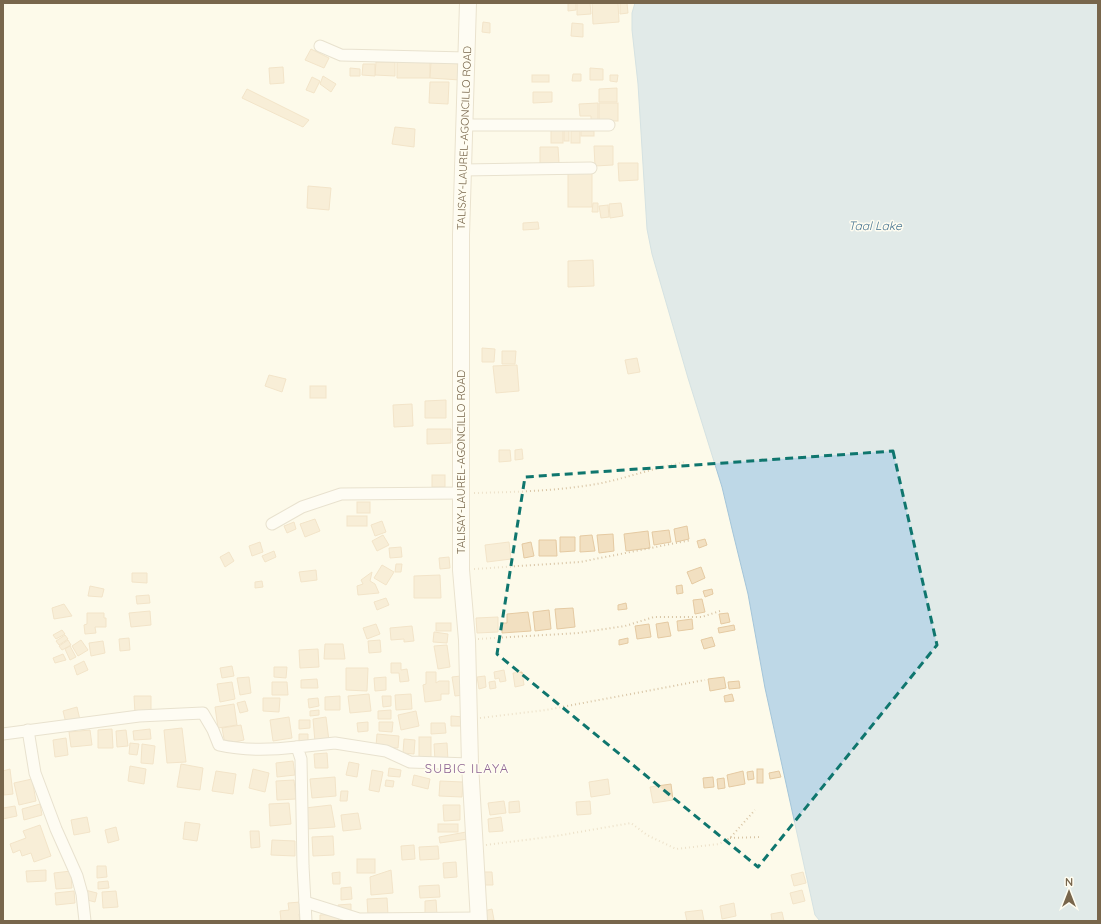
<svg xmlns="http://www.w3.org/2000/svg" width="1101" height="924" viewBox="0 0 1101 924" font-family="Quicksand,sans-serif">
	<rect width="100%" height="100%" fill="#fdfaea"/>
	<!-- water -->
	<polygon fill="#bed8e7" stroke="#a4c5d9" points="635,3 1098,3 1098,921 820,921 815,915 765,688 748,594 733,533 722,487 688,378 652,254 647,229 638,84 632,30 632,13"/>
	<!-- building -->
	<g fill="#f2e0c1" stroke="#e5caa2">
		<polygon points="568,3 576,3 576,10 568,11"/>
		<polygon points="577,3 590,3 591,14 577,15"/>
		<polygon points="592,3 618,3 619,22 593,24"/>
		<polygon points="620,3 627,3 628,13 620,14"/>
		<polygon points="483,22 490,23 490,33 482,32"/>
		<polygon points="572,23 583,24 583,37 571,36"/>
		<polygon points="311,49 329,58 324,68 305,60"/>
		<polygon points="397,61 430,62 430,78 397,78"/>
		<polygon points="376,62 395,62 395,76 375,75"/>
		<polygon points="431,62 461,64 460,80 430,78"/>
		<polygon points="363,64 375,64 375,76 362,75"/>
		<polygon points="283,67 284,83 270,84 269,68"/>
		<polygon points="350,68 360,69 360,76 350,76"/>
		<polygon points="590,68 603,69 603,80 590,80"/>
		<polygon points="573,74 581,74 581,81 572,81"/>
		<rect x="532" y="75" width="17" height="7"/>
		<polygon points="610,75 618,75 617,82 610,81"/>
		<polygon points="323,76 336,84 331,92 320,84"/>
		<polygon points="312,77 320,81 314,93 306,90"/>
		<polygon points="430,82 449,82 448,104 429,103"/>
		<polygon points="617,88 617,102 599,102 599,89"/>
		<polygon points="247,89 309,120 303,127 242,98"/>
		<polygon points="533,92 552,92 552,102 533,103"/>
		<polygon points="598,103 598,121 591,121 591,116 580,116 579,104"/>
		<rect x="599" y="103" width="19" height="18"/>
		<polygon points="395,127 415,129 414,147 392,144"/>
		<rect x="551" y="128" width="12" height="15"/>
		<rect x="564" y="130" width="5" height="11"/>
		<rect x="571" y="131" width="9" height="12"/>
		<rect x="581" y="131" width="13" height="5"/>
		<polygon points="594,146 613,146 613,165 595,166"/>
		<polygon points="540,147 558,147 559,163 540,163"/>
		<polygon points="618,163 638,163 638,180 619,181"/>
		<rect x="568" y="171" width="24" height="36"/>
		<polygon points="308,186 331,188 329,210 307,208"/>
		<polygon points="593,203 598,203 598,212 592,212"/>
		<polygon points="621,203 623,216 610,218 609,204"/>
		<polygon points="608,205 609,217 601,218 599,206"/>
		<polygon points="538,222 539,229 523,230 523,223"/>
		<polygon points="593,260 594,286 568,287 568,261"/>
		<polygon points="482,348 495,349 494,362 482,362"/>
		<polygon points="502,351 516,351 515,364 502,364"/>
		<polygon points="637,358 640,372 628,374 625,360"/>
		<polygon points="517,365 519,391 496,393 493,366"/>
		<polygon points="269,375 286,379 282,392 265,386"/>
		<rect x="310" y="386" width="16" height="12"/>
		<polygon points="446,400 446,418 425,418 425,401"/>
		<polygon points="412,404 413,426 394,427 393,405"/>
		<polygon points="427,429 451,429 451,443 427,444"/>
		<polygon points="522,449 523,459 515,460 515,450"/>
		<polygon points="499,450 510,450 511,461 499,462"/>
		<rect x="432" y="475" width="13" height="12"/>
		<rect x="357" y="502" width="13" height="11"/>
		<rect x="347" y="516" width="20" height="10"/>
		<polygon points="315,519 320,531 305,537 300,524"/>
		<polygon points="382,521 386,532 375,536 371,525"/>
		<polygon points="294,522 296,529 287,533 284,526"/>
		<polygon points="687,526 689,539 676,542 674,529"/>
		<polygon points="669,530 671,542 654,545 652,532"/>
		<polygon points="648,531 650,548 626,551 624,534"/>
		<polygon points="613,534 614,551 599,553 597,535"/>
		<polygon points="383,535 389,545 377,551 372,541"/>
		<polygon points="592,535 595,551 580,552 580,536"/>
		<polygon points="560,537 575,537 575,551 560,552"/>
		<polygon points="705,539 707,545 699,548 697,541"/>
		<polygon points="539,540 556,540 557,556 539,556"/>
		<polygon points="260,542 263,552 252,556 249,546"/>
		<polygon points="509,542 511,559 487,562 485,545"/>
		<polygon points="531,542 534,556 524,558 522,544"/>
		<polygon points="401,547 402,557 390,558 389,548"/>
		<polygon points="274,551 276,557 265,562 262,556"/>
		<polygon points="229,552 234,561 225,567 220,557"/>
		<polygon points="449,557 450,568 440,569 439,558"/>
		<polygon points="396,564 402,564 401,572 395,572"/>
		<polygon points="382,565 394,572 386,585 374,578"/>
		<polygon points="701,567 705,578 692,584 687,572"/>
		<polygon points="316,570 317,580 301,582 299,572"/>
		<polygon points="372,572 370,581 375,584 379,593 358,595 357,586 363,584 361,580"/>
		<polygon points="132,573 147,573 147,583 132,582"/>
		<polygon points="440,575 441,598 414,598 414,576"/>
		<polygon points="262,581 263,587 255,588 255,582"/>
		<polygon points="682,585 683,593 677,594 676,586"/>
		<polygon points="90,586 104,589 102,597 88,596"/>
		<polygon points="712,589 713,594 705,597 703,591"/>
		<polygon points="149,595 150,603 137,604 136,596"/>
		<polygon points="386,598 389,605 377,610 374,602"/>
		<polygon points="702,599 705,612 695,614 693,600"/>
		<polygon points="626,603 627,609 618,610 618,605"/>
		<polygon points="64,604 72,616 54,619 52,608"/>
		<polygon points="573,608 575,627 557,629 555,609"/>
		<polygon points="549,610 551,629 535,631 533,612"/>
		<polygon points="150,611 151,625 131,627 129,613"/>
		<polygon points="528,612 531,631 502,633 502,623 507,623 507,614"/>
		<polygon points="87,613 104,613 104,618 106,618 106,627 95,627 96,633 85,634 84,625 87,624"/>
		<polygon points="728,613 730,622 721,624 719,614"/>
		<polygon points="498,617 498,632 477,633 476,618"/>
		<polygon points="692,619 693,629 678,631 677,621"/>
		<polygon points="668,622 671,636 658,638 656,624"/>
		<rect x="436" y="623" width="15" height="8"/>
		<polygon points="376,624 380,634 367,639 363,628"/>
		<polygon points="649,624 651,637 637,639 635,626"/>
		<polygon points="734,625 735,630 719,633 718,628"/>
		<polygon points="412,626 414,641 404,642 404,639 391,640 390,628"/>
		<polygon points="62,630 65,634 56,639 53,635"/>
		<polygon points="434,632 448,634 447,643 433,642"/>
		<polygon points="65,635 68,639 59,645 56,641"/>
		<polygon points="712,637 715,646 704,649 701,640"/>
		<polygon points="129,638 130,650 120,651 119,639"/>
		<polygon points="628,638 628,643 619,645 619,640"/>
		<polygon points="68,640 71,645 62,650 59,646"/>
		<polygon points="81,640 88,650 78,656 72,646"/>
		<polygon points="380,640 381,652 369,653 368,641"/>
		<polygon points="103,641 105,653 91,656 89,643"/>
		<polygon points="325,644 343,644 345,659 324,659"/>
		<polygon points="447,645 450,667 438,669 434,646"/>
		<polygon points="70,646 76,657 70,660 65,649"/>
		<polygon points="318,649 319,667 300,668 299,650"/>
		<polygon points="63,654 66,660 55,663 53,658"/>
		<polygon points="84,661 88,670 77,675 74,666"/>
		<polygon points="391,663 401,663 401,670 407,669 409,681 400,682 399,673 391,673"/>
		<polygon points="232,666 234,676 222,678 220,668"/>
		<polygon points="274,667 287,667 286,678 274,677"/>
		<polygon points="346,668 368,668 367,691 346,690"/>
		<polygon points="504,670 506,681 500,682 499,678 495,679 494,672"/>
		<polygon points="426,672 436,672 436,683 439,681 449,681 449,694 441,694 441,700 425,702 423,685 426,684"/>
		<polygon points="522,672 524,685 515,687 513,673"/>
		<polygon points="461,676 464,695 455,696 452,677"/>
		<polygon points="485,676 486,687 479,689 477,677"/>
		<polygon points="249,677 251,693 240,695 237,678"/>
		<polygon points="386,677 386,690 375,691 374,678"/>
		<polygon points="724,677 726,688 710,691 708,679"/>
		<polygon points="317,679 318,688 301,688 301,680"/>
		<polygon points="495,681 496,688 490,689 489,682"/>
		<polygon points="739,681 740,688 729,689 728,682"/>
		<polygon points="232,682 235,699 220,702 217,684"/>
		<polygon points="272,682 287,682 288,695 272,695"/>
		<polygon points="369,694 371,711 350,713 348,696"/>
		<polygon points="411,694 412,709 396,710 395,695"/>
		<polygon points="732,694 734,701 725,702 724,696"/>
		<polygon points="134,696 151,696 151,713 135,714"/>
		<polygon points="340,696 340,710 325,710 325,697"/>
		<polygon points="382,696 391,696 391,706 383,707"/>
		<polygon points="263,698 280,698 279,712 263,711"/>
		<polygon points="318,698 319,706 309,708 308,699"/>
		<polygon points="245,701 248,711 240,713 237,703"/>
		<polygon points="234,704 237,725 218,728 215,707"/>
		<polygon points="77,707 80,720 66,723 63,711"/>
		<polygon points="319,710 319,715 310,716 310,711"/>
		<polygon points="391,710 391,719 378,719 378,711"/>
		<polygon points="416,711 419,726 401,730 398,715"/>
		<polygon points="451,716 464,717 464,726 451,726"/>
		<polygon points="289,717 292,738 273,741 270,720"/>
		<polygon points="326,717 329,741 315,742 313,719"/>
		<polygon points="299,720 310,720 310,728 299,729"/>
		<polygon points="368,722 368,731 358,732 357,723"/>
		<polygon points="379,722 393,722 392,732 379,731"/>
		<polygon points="431,723 445,723 446,733 431,734"/>
		<polygon points="241,725 244,740 225,744 222,728"/>
		<polygon points="182,728 186,762 167,763 164,730"/>
		<polygon points="112,729 113,748 98,748 98,730"/>
		<polygon points="150,729 151,739 134,740 133,731"/>
		<polygon points="90,730 92,745 71,747 69,732"/>
		<polygon points="126,730 128,746 117,747 116,731"/>
		<polygon points="299,734 308,734 308,741 299,742"/>
		<polygon points="377,734 399,736 398,748 376,746"/>
		<rect x="419" y="737" width="12" height="23"/>
		<polygon points="66,738 68,755 55,757 53,740"/>
		<polygon points="404,739 415,740 414,754 403,753"/>
		<polygon points="130,743 139,744 137,755 129,754"/>
		<polygon points="447,743 448,761 435,761 434,744"/>
		<polygon points="142,744 155,746 153,764 141,763"/>
		<polygon points="327,753 328,768 315,768 314,754"/>
		<polygon points="293,761 295,775 277,777 276,763"/>
		<polygon points="349,762 359,764 357,777 346,775"/>
		<polygon points="181,764 203,768 200,790 177,787"/>
		<polygon points="130,766 146,769 144,784 128,781"/>
		<polygon points="389,768 401,770 400,777 388,776"/>
		<polygon points="10,769 13,794 4,795 3,771"/>
		<polygon points="253,769 269,773 265,792 249,788"/>
		<rect x="757" y="769" width="6" height="14"/>
		<polygon points="372,770 383,772 379,792 369,790"/>
		<polygon points="216,771 236,774 233,794 212,791"/>
		<polygon points="743,771 745,784 729,787 727,775"/>
		<polygon points="753,771 754,779 748,780 747,772"/>
		<polygon points="779,771 781,777 770,779 769,773"/>
		<polygon points="414,775 430,779 428,789 412,785"/>
		<polygon points="335,777 336,796 312,798 310,779"/>
		<polygon points="713,777 714,787 704,788 703,778"/>
		<polygon points="724,778 725,788 718,789 717,779"/>
		<polygon points="32,779 36,801 19,805 14,783"/>
		<polygon points="608,779 610,794 591,797 589,782"/>
		<polygon points="294,780 296,799 277,800 276,781"/>
		<polygon points="386,780 394,781 393,787 385,786"/>
		<polygon points="440,781 463,782 462,797 439,796"/>
		<polygon points="671,784 673,800 653,803 650,787"/>
		<polygon points="341,791 348,791 347,801 340,801"/>
		<polygon points="504,801 506,813 490,815 488,803"/>
		<polygon points="519,801 520,812 509,813 509,802"/>
		<polygon points="590,801 591,814 577,815 576,802"/>
		<polygon points="289,803 291,824 270,826 269,804"/>
		<polygon points="40,804 42,815 24,820 22,809"/>
		<polygon points="331,805 335,827 307,829 305,808"/>
		<polygon points="443,805 460,805 460,820 444,821"/>
		<polygon points="15,806 17,816 3,819 3,808"/>
		<polygon points="358,813 361,829 343,831 341,815"/>
		<polygon points="87,817 90,832 74,835 71,820"/>
		<polygon points="501,817 503,831 489,832 488,819"/>
		<polygon points="185,822 200,824 197,841 183,839"/>
		<rect x="438" y="824" width="20" height="8"/>
		<polygon points="40,825 51,856 34,862 31,853 22,856 20,850 13,853 10,844 26,838 23,831"/>
		<polygon points="116,827 119,840 108,843 105,830"/>
		<polygon points="250,831 259,831 260,847 251,848"/>
		<polygon points="466,832 468,839 440,843 439,837"/>
		<polygon points="333,836 334,855 313,856 312,837"/>
		<polygon points="272,840 295,841 295,856 271,855"/>
		<polygon points="414,845 415,859 402,860 401,846"/>
		<polygon points="438,846 439,859 420,860 419,847"/>
		<rect x="357" y="859" width="18" height="14"/>
		<polygon points="456,862 457,877 444,878 443,863"/>
		<polygon points="97,866 106,866 107,877 97,878"/>
		<polygon points="46,870 46,881 27,882 26,871"/>
		<polygon points="391,870 393,893 371,895 370,877"/>
		<polygon points="71,871 72,888 56,889 54,873"/>
		<polygon points="340,872 340,884 333,884 332,873"/>
		<polygon points="484,872 492,872 493,885 485,885"/>
		<polygon points="803,872 806,883 794,886 791,875"/>
		<polygon points="108,881 109,888 98,889 98,882"/>
		<polygon points="439,885 440,897 420,898 419,886"/>
		<polygon points="351,887 352,899 341,900 341,888"/>
		<polygon points="85,890 97,893 95,902 83,899"/>
		<polygon points="802,890 805,901 793,904 790,893"/>
		<polygon points="74,891 75,903 56,905 55,893"/>
		<polygon points="116,891 118,907 103,908 102,892"/>
		<polygon points="387,898 388,915 368,916 367,899"/>
		<polygon points="436,900 437,915 425,915 425,901"/>
		<polygon points="301,902 302,914 299,914 300,921 281,921 280,911 289,910 288,903"/>
		<polygon points="734,903 736,916 722,919 720,906"/>
		<polygon points="351,904 351,911 339,911 338,905"/>
		<polygon points="492,909 494,920 486,921 484,911"/>
		<polygon points="702,910 704,921 687,921 685,912"/>
		<polygon points="782,912 784,921 772,921 771,914"/>
		<polygon points="338,914 339,921 320,921 320,915"/>
	</g>
	<g fill="none" stroke-linecap="round" stroke-linejoin="round">
		<defs>
			<g id="street">
				<polyline points="320,46 341,55 466,58"/>
				<polyline points="464,125 609,125"/>
				<polyline points="463,170 591,168"/>
				<polyline points="272,524 302,507 341,494 461,493"/>
				<polyline points="28,730 35,773 56,829 77,876 82,894 85,921"/>
				<path d="M3,734L139,716L203,713L213,730L219,745C245,751 271,750 297,747"/>
				<polyline points="305,902 359,919 479,918"/>
				<polyline points="306,921 303,866 301,759 297,747 335,743 386,751 410,762 470,764"/>
			</g>
			<polyline id="secondary" points="468,3 461,235 461,570 467,640 470,764 479,921"/>
		</defs>
		<!-- street casing -->
		<use href="#street" stroke="#cfc5af" stroke-width="13"/>
		<!-- secondary casing -->
		<use href="#secondary" stroke="#d2c6ad" stroke-width="18"/>
		<!-- path -->
		<g stroke="#d8c4a4" stroke-width="2" stroke-dasharray="1 3" stroke-linecap="butt">
			<path d="M474,493C516,492 560,491 602,483C630,477 657,467 685,462"/>
			<polyline points="474,569 580,562 691,540"/>
			<polyline points="478,639 578,633 625,626 654,617 702,617 720,611"/>
			<polyline points="480,718 546,710 705,680"/>
			<polyline points="730,838 762,837"/>
			<polyline points="486,845 556,836 631,823 647,835 676,849 719,844 730,838 755,810"/>
		</g>
		<!-- street -->
		<use href="#street" stroke="#fff" stroke-width="11"/>
		<!-- secondary -->
		<use href="#secondary" stroke="#fff" stroke-width="16"/>
	</g>
	<!-- marked area -->
	<path d="M0 0H1101V924H0ZM893,451L937,645L758,867L497,654L525,477Z" fill="#fdfaea" fill-opacity=".55" fill-rule="evenodd"/>
	<path fill="none" stroke="#0f766e" stroke-width="3" stroke-dasharray="8 5" stroke-linejoin="round" d="M893,451L937,645L758,867L497,654L525,477Z"/>
	<g text-anchor="middle" stroke-width="3" stroke-linejoin="round" paint-order="stroke">
		<!-- street labels -->
		<g font-size="11" fill="#78664c" stroke="#fffdf1">
			<text transform="translate(464 138) rotate(-88)" y="4">TALISAY-LAUREL-AGONCILLO ROAD</text>
			<text transform="translate(461 462) rotate(-90)" y="4">TALISAY-LAUREL-AGONCILLO ROAD</text>
		</g>
		<!-- water labels -->
		<g font-size="12" font-style="italic" fill="#497693" stroke="#fffdf1">
			<text x="875" y="230">Taal Lake</text>
		</g>
		<!-- quarter labels -->
		<g font-size="13" letter-spacing="1" fill="#8e6594" stroke="#fffdf1">
			<text x="467" y="773">SUBIC ILAYA</text>
		</g>
	</g>
	<!-- border -->
	<rect width="1101" height="924" fill="none" stroke="#78664c" stroke-width="8"/>
	<!-- north arrow -->
	<g transform="translate(1069 892)" stroke="#fffdf1" stroke-width="3" paint-order="stroke">
	<path d="M0-3L7 15L0 10L-7 15Z" fill="#78664c"/>
	<text y="-6" font-size="11" font-weight="bold" text-anchor="middle" fill="#78664c">N</text>
	</g>
</svg>
